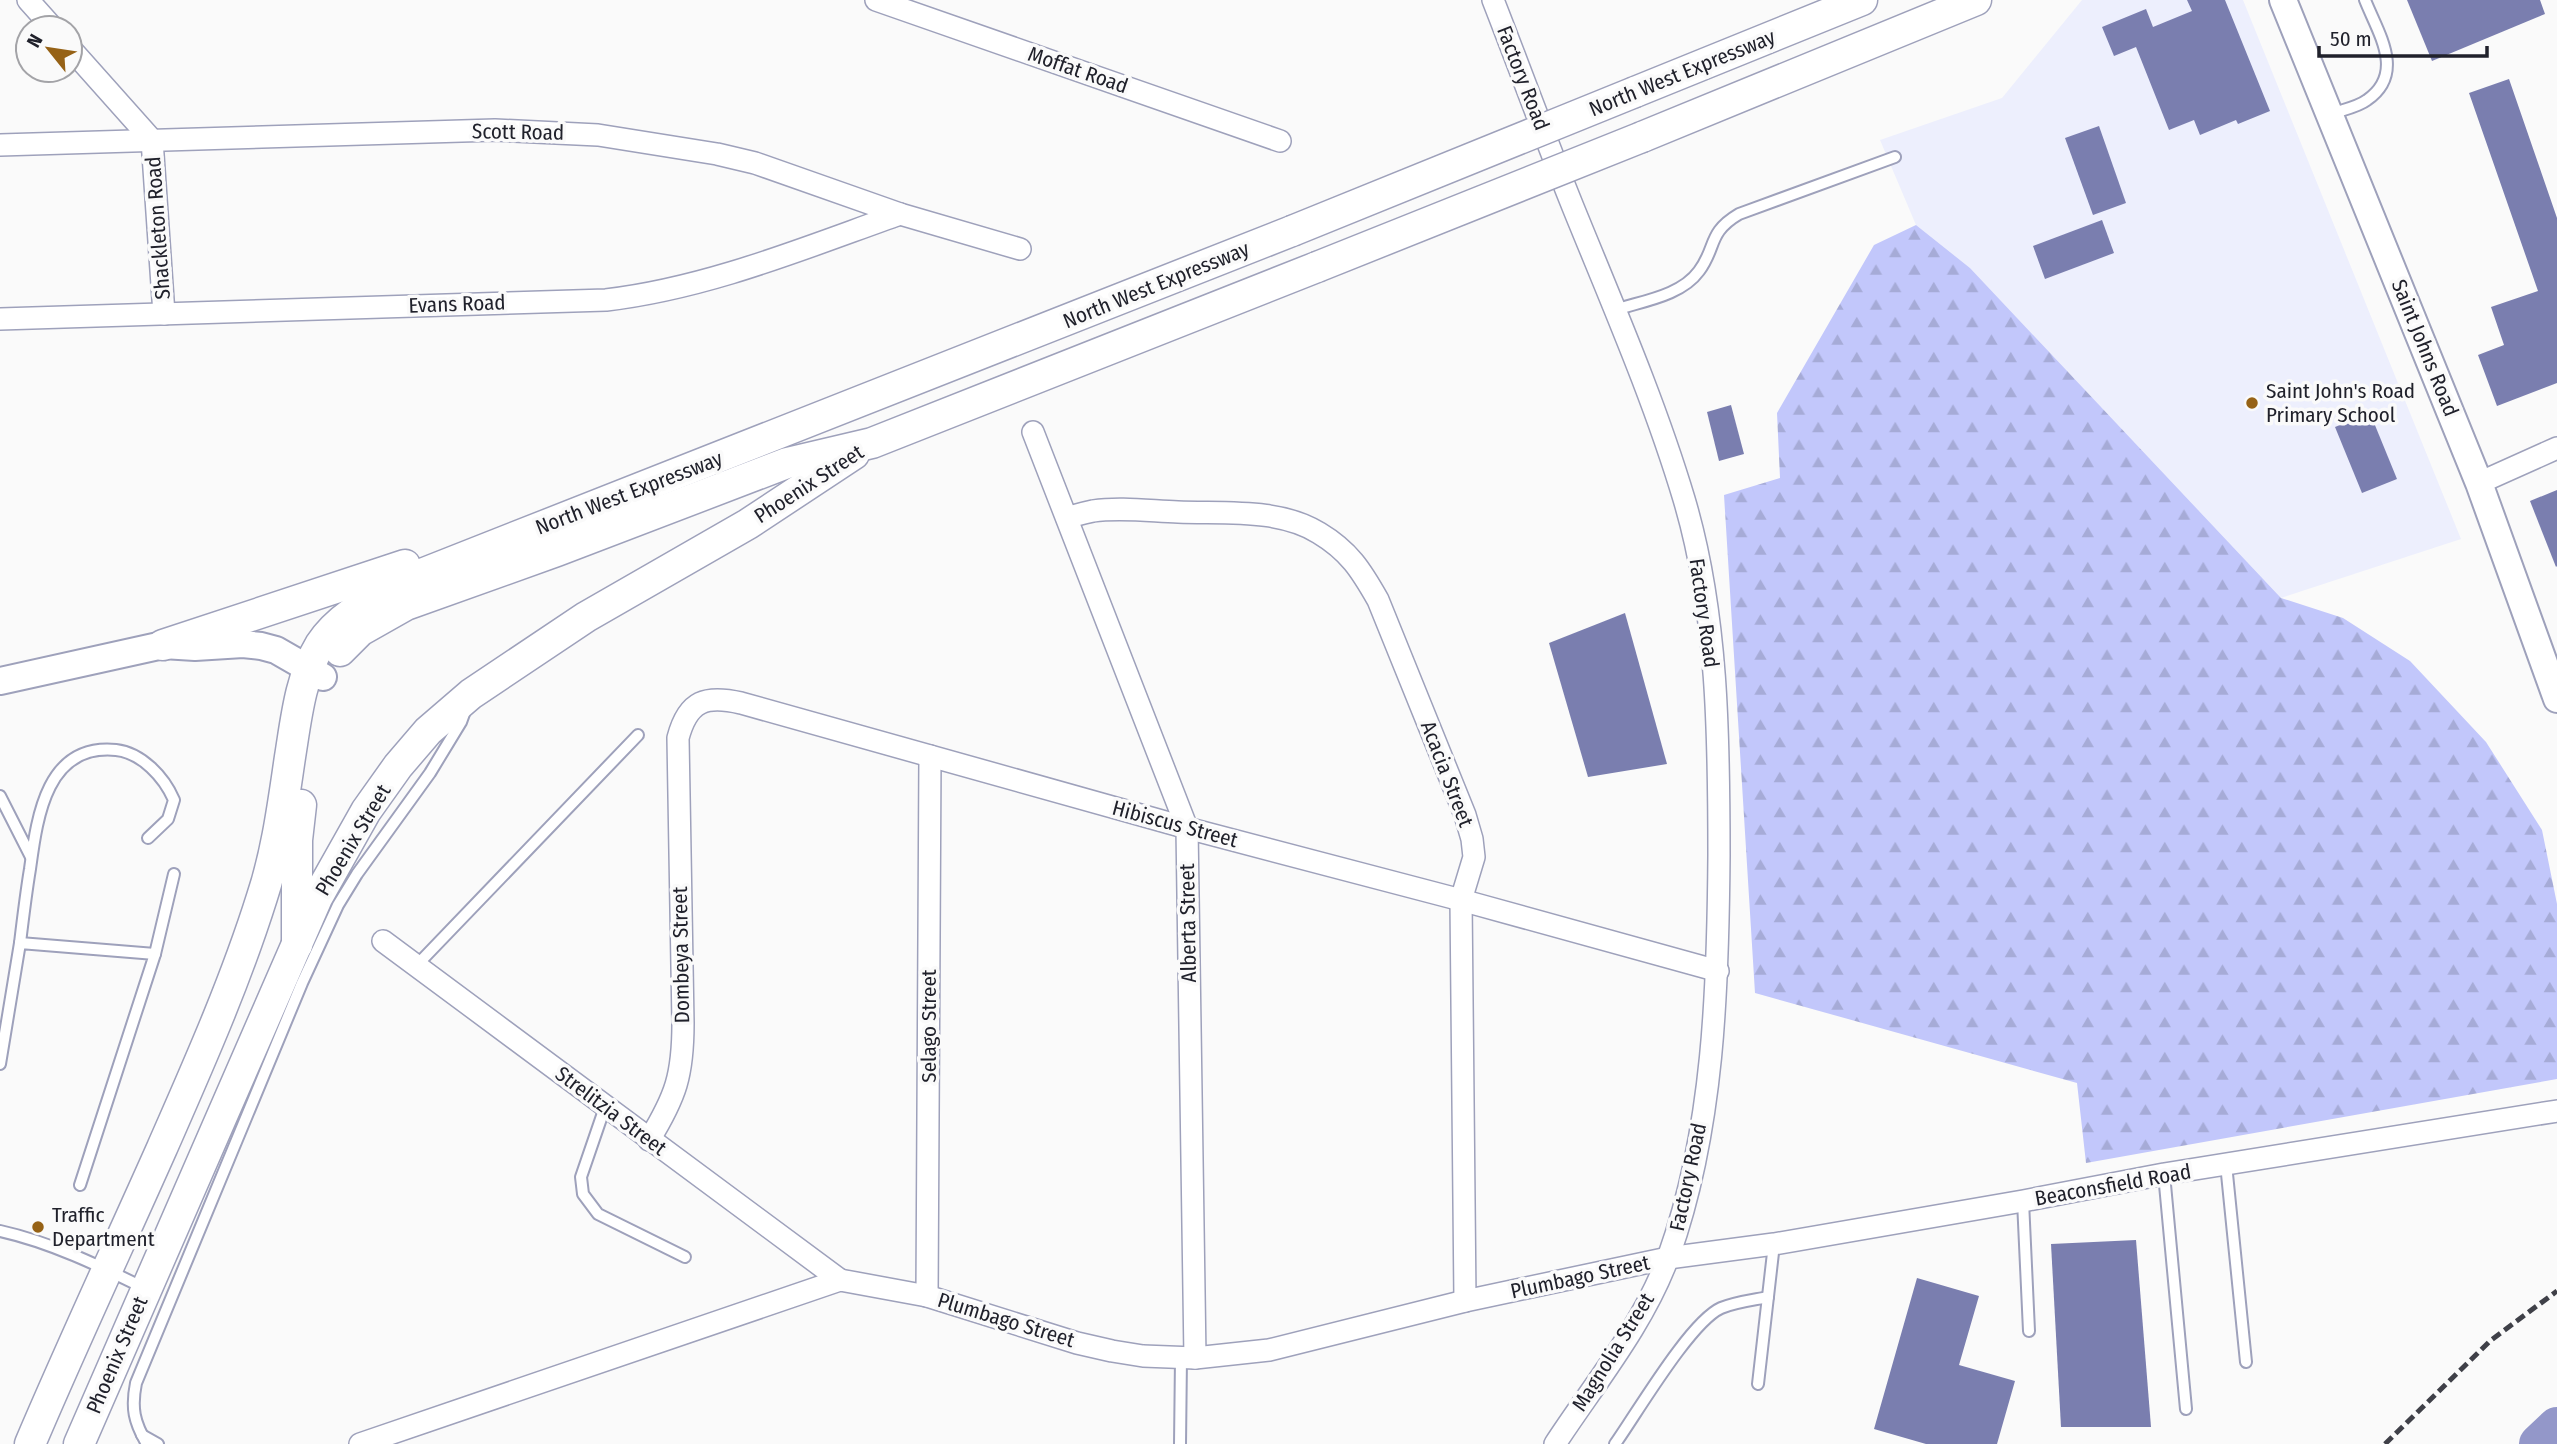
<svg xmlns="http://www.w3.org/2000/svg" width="2557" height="1444" viewBox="0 0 2557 1444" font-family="'Fira Sans Condensed',sans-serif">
	<defs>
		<pattern id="forest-firs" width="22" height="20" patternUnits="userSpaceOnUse" patternTransform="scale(1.75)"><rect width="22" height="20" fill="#c2c7fb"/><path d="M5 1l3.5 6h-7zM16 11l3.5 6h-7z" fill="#a6abd7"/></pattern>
	</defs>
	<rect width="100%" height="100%" fill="#fafafa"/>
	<!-- built -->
	<polygon fill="#edeffd" points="2082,0 2243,0 2461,539 2281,598 1970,268 1916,225 1880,140 2002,98"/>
	<!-- forest -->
	<polygon fill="url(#forest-firs)" points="1916,225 1970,268 2281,598 2343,618 2410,661 2486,742 2542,830 2557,904 2557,1079 2086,1163 2077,1083 1755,993 1724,495 1780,478 1777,413 1874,245"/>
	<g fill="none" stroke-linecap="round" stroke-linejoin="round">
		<!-- river -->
		<polyline stroke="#9397c9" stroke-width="40" points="2539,1444 2557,1427"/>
	</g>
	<!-- building -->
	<g fill="#7a7eaf">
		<polygon points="2187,0 2225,0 2270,111 2238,124 2236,120 2200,135 2194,120 2169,130 2136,47 2114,56 2102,27 2146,9 2153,27 2192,11"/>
		<polygon points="2407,0 2540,0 2545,14 2432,61"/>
		<polygon points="2509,79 2557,218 2557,383 2497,406 2478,355 2504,345 2491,307 2538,291 2469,93"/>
		<polygon points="2099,126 2126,203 2093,215 2065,138"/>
		<polygon points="2102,220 2114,253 2045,279 2033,246"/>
		<polygon points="1731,405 1744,454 1719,461 1707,412"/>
		<polygon points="2370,413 2397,479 2362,493 2335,427"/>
		<polygon points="2557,490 2557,566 2556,567 2530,501"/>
		<polygon points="1625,613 1667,764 1588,777 1549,643"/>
		<polygon points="2136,1240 2151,1427 2061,1427 2051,1244"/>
		<polygon points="1917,1278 1979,1296 1959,1365 2015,1381 1997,1444 1926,1444 1874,1429"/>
	</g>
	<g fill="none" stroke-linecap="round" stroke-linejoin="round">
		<defs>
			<g id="service">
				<path d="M2331,114C2342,110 2358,107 2367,100C2406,73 2378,33 2365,0"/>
				<path d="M1615,310C1642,301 1681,296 1699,271C1717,247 1707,233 1739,214L1895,157"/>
				<polyline points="0,796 31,857"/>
				<path d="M20,943C23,918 26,893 30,869C37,818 46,743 116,750C142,753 164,777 174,800L168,819L148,838"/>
				<polyline points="155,954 174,874"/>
				<polyline points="417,965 638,735"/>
				<polyline points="0,1064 20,943 155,954 80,1185"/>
				<polyline points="605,1107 581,1177 583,1194 598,1214 685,1257"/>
				<polyline points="2226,1164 2246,1362"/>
				<polyline points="2164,1174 2186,1409"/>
				<polyline points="2023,1201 2029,1331"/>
				<path d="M0,1231C50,1242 100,1266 146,1289"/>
				<polyline points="1758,1384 1774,1244"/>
				<polyline points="142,1435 158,1444"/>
				<path d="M147,1444C134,1422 131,1408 136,1383L302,983L338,905L357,874L430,773L461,722L465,711"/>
				<polyline points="1180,1444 1181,1358"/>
				<path d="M1615,1444C1637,1413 1690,1322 1721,1308C1735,1302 1753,1300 1768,1297"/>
			</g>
			<g id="minor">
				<polyline points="28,0 53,28"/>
				<polyline points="876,0 1280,141"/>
				<path d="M1493,0C1520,69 1545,138 1573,207C1612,303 1654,399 1684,499C1718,613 1719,738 1719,855C1718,987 1714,1129 1669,1255C1644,1324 1595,1383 1555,1444"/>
				<polyline points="70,48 152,140 164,314"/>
				<polyline points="0,145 495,130 598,135 717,154 755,163 900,214 1020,249"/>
				<path d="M0,319L606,300C708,288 804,248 900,214"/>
				<polyline points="1033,432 1187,828 1195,1358"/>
				<polyline points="2479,483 2557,448"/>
				<path d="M1067,518C1075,515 1084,513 1093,511C1120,507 1150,511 1178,512C1223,514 1279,508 1319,533C1349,551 1361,570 1378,600L1465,815L1472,839L1474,857L1461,900L1465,1301"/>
				<polyline points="383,941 840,1280"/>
				<path d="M649,1140C676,1096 683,1075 683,1023L678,738C688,700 706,695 741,703L1187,828L1461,900L1718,971"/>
				<polyline points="927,1296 930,756"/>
				<polyline points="360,1444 840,1280 927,1296 1077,1343 1112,1351 1143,1356 1195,1358 1269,1350 1465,1301 1668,1258 1774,1244 2023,1201 2164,1174 2557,1111"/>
			</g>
			<g id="tertiary">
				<polyline points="2283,0 2479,483 2557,699"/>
				<polyline points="0,681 163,645 195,647 243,644 261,646 276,650 323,677"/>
			</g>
			<g id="secondary">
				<polyline points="1635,92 1862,0"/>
				<polyline points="1642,137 1976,0"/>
				<polyline points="163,645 405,565"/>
				<polyline points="340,651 360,631 406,605 557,551 787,463 872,443 1317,267"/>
				<polyline points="297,945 297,840 301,805"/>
				<path d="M30,1444C72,1345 118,1247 162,1148C198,1066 235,983 262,897C277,852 283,804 290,757C296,720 300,678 320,645C340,614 378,597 409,579L1292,231"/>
				<polyline points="79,1444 317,898 366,811 398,766 428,731 471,694 586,617 748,524 854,454"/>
			</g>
		</defs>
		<!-- service casing -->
		<use href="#service" stroke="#9ea1bb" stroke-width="14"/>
		<!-- minor casing -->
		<use href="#minor" stroke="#9ea1bb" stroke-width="24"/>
		<!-- tertiary casing -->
		<use href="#tertiary" stroke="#9ea1bb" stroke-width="30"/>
		<!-- secondary casing -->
		<use href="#secondary" stroke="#9ea1bb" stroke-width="33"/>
		<!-- service -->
		<use href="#service" stroke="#fff" stroke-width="10"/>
		<!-- minor -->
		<use href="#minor" stroke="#fff" stroke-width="21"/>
		<!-- tertiary -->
		<use href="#tertiary" stroke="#fff" stroke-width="26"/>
		<!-- secondary -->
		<use href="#secondary" stroke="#fff" stroke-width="30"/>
		<!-- rail -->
		<polyline stroke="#3f4048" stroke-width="5" stroke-dasharray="10 5" stroke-linecap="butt" points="2385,1444 2490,1341 2557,1291"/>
		<defs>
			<g id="secondary-bridge">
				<polyline points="1292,231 1635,92"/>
				<polyline points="1317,267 1642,137"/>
			</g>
		</defs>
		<!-- secondary-bridge casing -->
		<use href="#secondary-bridge" stroke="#9ea1bb" stroke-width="33" stroke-linecap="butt"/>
		<!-- secondary-bridge -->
		<use href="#secondary-bridge" stroke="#fff" stroke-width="30"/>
	</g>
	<!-- markers -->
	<g fill="#966216" stroke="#fafafa" stroke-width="2.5">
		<circle cx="2252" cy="403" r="7"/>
		<circle cx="38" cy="1227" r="7"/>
	</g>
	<g text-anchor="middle" stroke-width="7" stroke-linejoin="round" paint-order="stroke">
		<!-- street labels -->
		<g font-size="21" fill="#20212b" stroke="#fafafa">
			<text transform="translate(1078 70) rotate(19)" y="7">Moffat Road</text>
			<text transform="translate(1682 73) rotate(-22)" y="7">North West Expressway</text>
			<text transform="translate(1523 78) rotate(69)" y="7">Factory Road</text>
			<text transform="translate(518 132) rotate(1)" y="7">Scott Road</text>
			<text transform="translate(158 228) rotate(-94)" y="7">Shackleton Road</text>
			<text transform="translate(1156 285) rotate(-22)" y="7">North West Expressway</text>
			<text transform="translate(457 304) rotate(-2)" y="7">Evans Road</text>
			<text transform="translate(2425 348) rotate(68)" y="7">Saint Johns Road</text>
			<text transform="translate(809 484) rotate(-33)" y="7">Phoenix Street</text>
			<text transform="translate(629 493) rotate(-21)" y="7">North West Expressway</text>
			<text transform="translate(1704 613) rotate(82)" y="7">Factory Road</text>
			<text transform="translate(1447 774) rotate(69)" y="7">Acacia Street</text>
			<text transform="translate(1175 824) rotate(15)" y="7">Hibiscus Street</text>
			<text transform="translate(353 840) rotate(-59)" y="7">Phoenix Street</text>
			<text transform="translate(1188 923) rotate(-91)" y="7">Alberta Street</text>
			<text transform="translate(681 955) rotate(-91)" y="7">Dombeya Street</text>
			<text transform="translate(929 1026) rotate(-90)" y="7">Selago Street</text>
			<text transform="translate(611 1111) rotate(37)" y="7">Strelitzia Street</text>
			<text transform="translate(1688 1177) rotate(-78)" y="7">Factory Road</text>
			<text transform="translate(2113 1185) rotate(-10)" y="7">Beaconsfield Road</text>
			<text transform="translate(1580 1277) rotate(-12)" y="7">Plumbago Street</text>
			<text transform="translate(1006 1320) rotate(17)" y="7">Plumbago Street</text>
			<text transform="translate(1613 1352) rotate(-58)" y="7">Magnolia Street</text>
			<text transform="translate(117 1355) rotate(-67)" y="7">Phoenix Street</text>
		</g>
		<!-- poi labels -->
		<g font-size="21" fill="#20212b" stroke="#fafafa" text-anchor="start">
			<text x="2266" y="398">Saint John's Road<tspan x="2266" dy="24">Primary School</tspan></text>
			<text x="52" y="1222">Traffic<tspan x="52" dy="24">Department</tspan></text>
		</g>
	</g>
	<!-- north arrow -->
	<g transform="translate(49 49) rotate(300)"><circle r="33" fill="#fafafa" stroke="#a3a3a7" stroke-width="2"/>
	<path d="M0-5L12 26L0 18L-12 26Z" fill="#966216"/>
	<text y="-10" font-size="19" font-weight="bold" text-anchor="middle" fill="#20212b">N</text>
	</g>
	<!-- scale -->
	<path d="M2319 46v10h168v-10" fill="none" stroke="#20212b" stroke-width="3.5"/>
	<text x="2330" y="46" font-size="21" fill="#20212b" stroke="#fafafa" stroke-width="5" paint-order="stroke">50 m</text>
</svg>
